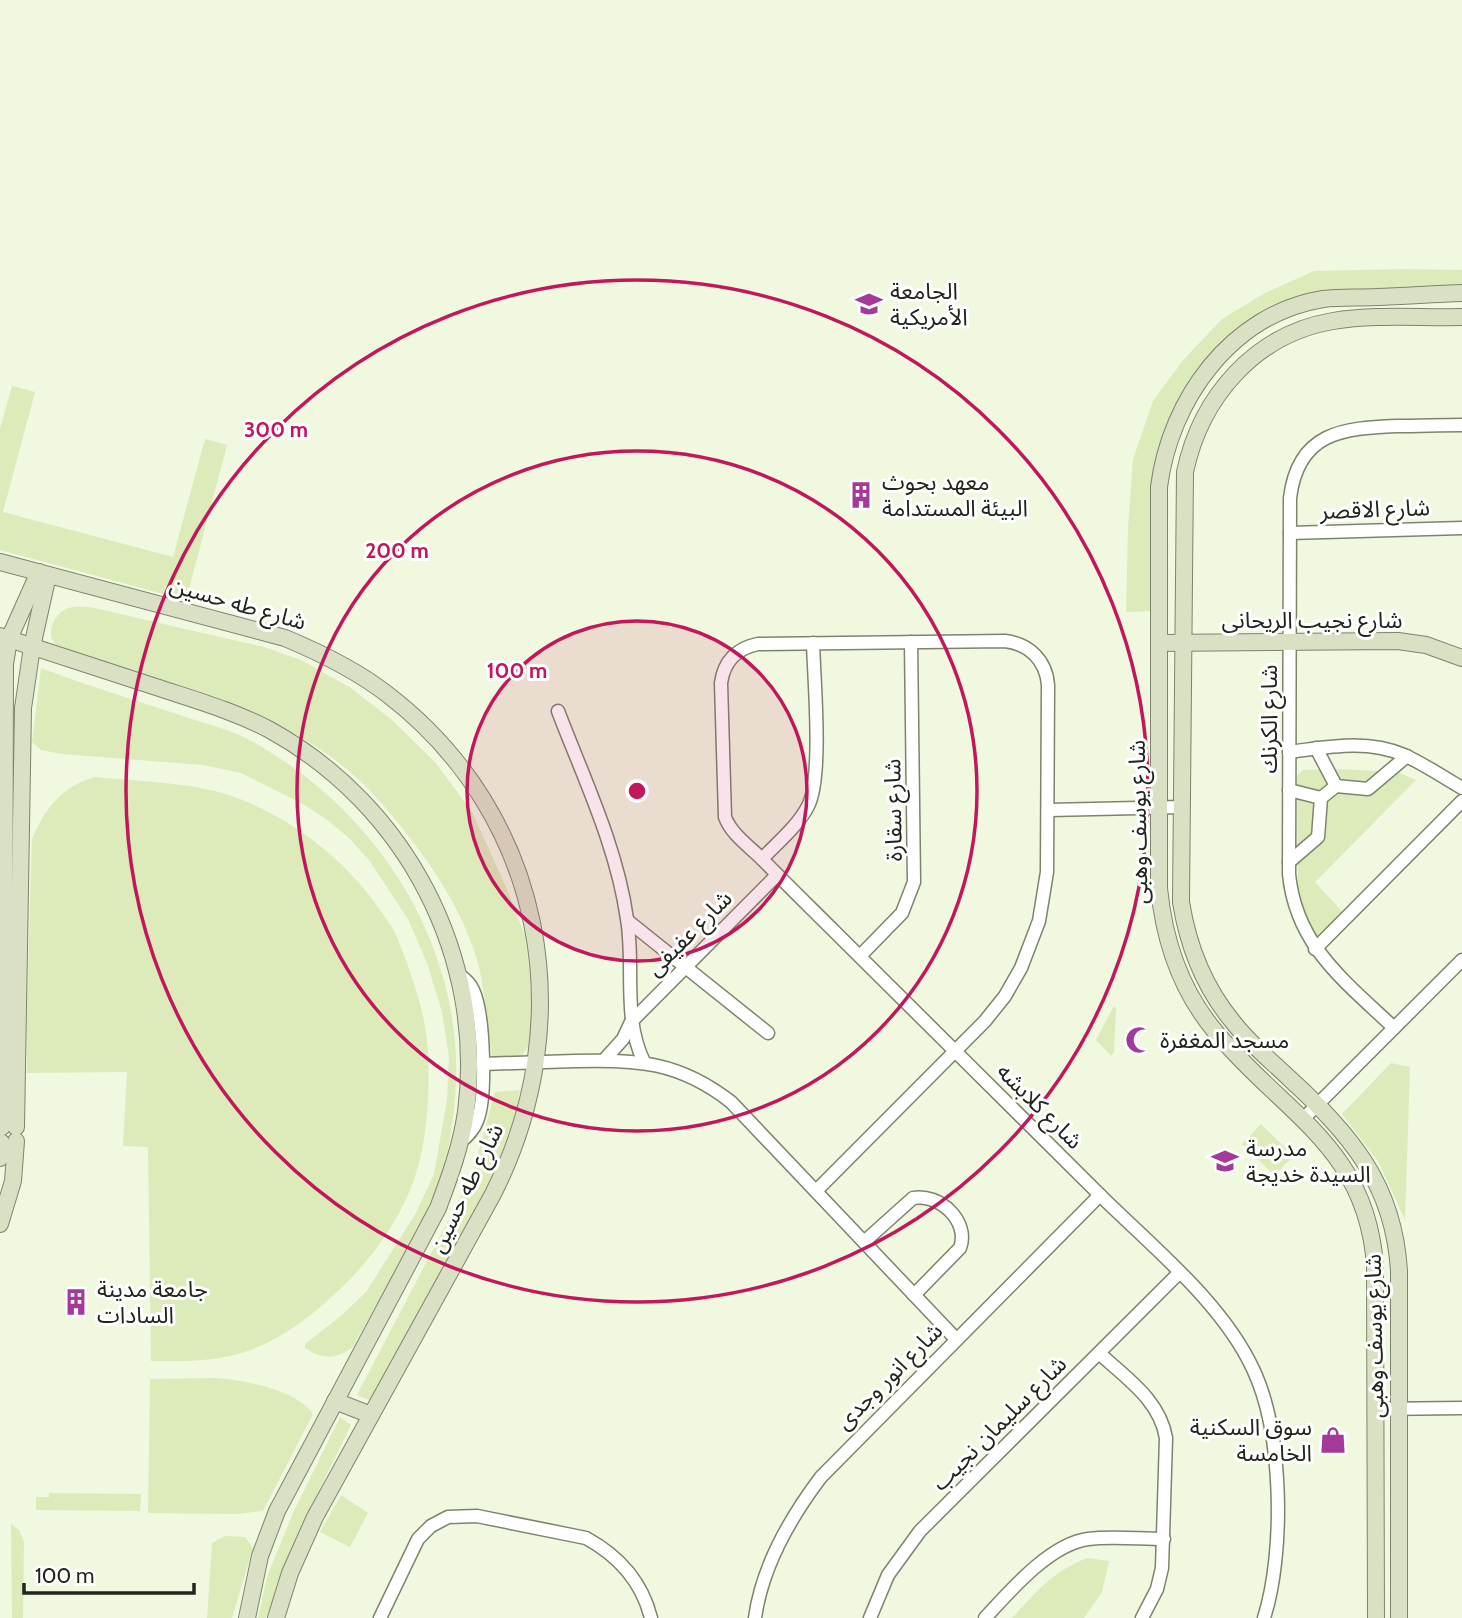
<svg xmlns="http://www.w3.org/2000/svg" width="1462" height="1618" viewBox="0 0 1462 1618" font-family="Cabin,'Noto Sans Arabic',sans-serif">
	<rect width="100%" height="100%" fill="#f0f8e0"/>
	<!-- green -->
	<g fill="#dcebb9">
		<polygon points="1404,269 1462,270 1462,299 1346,298 1279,317 1212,363 1155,481 1151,517 1151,611 1126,612 1128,529 1133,459 1153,401 1184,359 1222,319 1265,293 1314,271"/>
		<polygon points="12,386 35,392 3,512 173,557 205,439 227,445 186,600 0,550 0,429"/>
		<path d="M90,607L264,647L301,660L351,688L392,720L435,762L472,812L507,889L525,936L534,1009L529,1045L522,1055L501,1059L492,1056C487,1027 486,996 479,967C468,925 445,885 419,850C398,822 376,794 349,771C272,706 163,680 68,653C54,645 46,638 54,621C57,616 60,612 66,609C73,606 82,607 90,607Z"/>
		<path d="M41,668C88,686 138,701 186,717C206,724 228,729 246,738C383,811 475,960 453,1117C451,1129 450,1142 447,1154C429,1223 386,1286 352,1348C334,1360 322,1359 305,1348V1344L342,1315L366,1292L416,1213L434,1174L447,1100L449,1057L442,1012L427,963L408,919L369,860L349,838L326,819L303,804L241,773L203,765L62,754L41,750L32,742Z"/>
		<polygon points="1337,769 1397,772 1416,780 1315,882 1345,915 1321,937 1309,933 1298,904 1297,776 1303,770"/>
		<path d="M94,777C137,781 202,783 240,799C305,825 358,871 394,931C399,940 402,951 406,960C413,980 420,1001 424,1021C432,1058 429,1127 419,1163C407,1210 376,1255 341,1288C310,1318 274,1346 230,1356C204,1362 177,1361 151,1361L148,1147L123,1146L127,1072L27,1073V1003L32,839C46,807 61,788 94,777Z"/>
		<polygon points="1114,1006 1116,1008 1114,1052 1111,1056 1096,1040"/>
		<polygon points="1391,1063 1410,1067 1405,1220 1378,1161 1342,1114"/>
		<polygon points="520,1090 515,1117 495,1176 371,1401 357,1395 473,1173 495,1092"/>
		<polygon points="1261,1124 1294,1156 1274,1175 1242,1144"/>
		<path d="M215,1378C243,1380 296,1389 313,1414L263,1511L236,1514L148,1513L150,1379Z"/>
		<polygon points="340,1417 351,1425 296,1537 266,1618 258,1618 267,1577 293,1513"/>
		<polygon points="49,1493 141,1494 140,1511 36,1510 36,1497 49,1497"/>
		<polygon points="341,1495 368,1513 350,1547 320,1532"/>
		<polygon points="11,1524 19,1530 24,1542 23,1618 12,1618"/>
		<polygon points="225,1536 245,1537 253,1548 232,1618 207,1618 212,1543"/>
		<path d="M1087,1558L1109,1561L1102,1592L1084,1618H1012C1037,1591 1052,1572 1087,1558Z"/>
	</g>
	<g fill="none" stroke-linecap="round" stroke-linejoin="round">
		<defs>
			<g id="street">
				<polyline points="1290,533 1462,528"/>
				<path d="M558,711C584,779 617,847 627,919C635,967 622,1017 644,1062"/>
				<polyline points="1316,748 1336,786"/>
				<path d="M1289,752C1329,747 1366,739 1404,755C1424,764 1443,777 1462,788"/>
				<polyline points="1289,790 1321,798"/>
				<polyline points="1049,810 1182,807"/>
				<path d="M762,859C777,843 798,826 808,806C823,777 814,680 813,643"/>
				<polyline points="1289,862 1318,837 1321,798 1336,786 1368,789 1407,756"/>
				<polyline points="628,921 768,1033"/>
				<polyline points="1315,949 1462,801"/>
				<polyline points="860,956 902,913 914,882 911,642"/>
				<path d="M458,974C464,978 470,983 473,990C484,1013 487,1097 477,1121C474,1129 468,1136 460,1142"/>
				<path d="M1394,1028C1345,981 1296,946 1289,874L1290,498C1298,432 1343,428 1397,426C1419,426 1440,425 1462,425"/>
				<polyline points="604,1060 623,1039 631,1022 777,875"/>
				<path d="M483,1064C514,1063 544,1062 575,1061C637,1059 680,1062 731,1102L956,1339"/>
				<polyline points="1303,1119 1462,960"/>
				<path d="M816,1191L985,1021L1005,996L1021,968L1039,921L1047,872L1048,685C1046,660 1029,644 1005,641L758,644C737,648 724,661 721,683L725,817C731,834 750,847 763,860C786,884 810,907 834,931C924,1020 1014,1110 1104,1199C1155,1249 1223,1304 1253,1369C1283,1432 1285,1552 1264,1618"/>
				<path d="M864,1242L913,1198C939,1193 970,1221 960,1248L914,1295"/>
				<path d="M1099,1353C1126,1378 1160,1400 1166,1438L1162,1568L1157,1589L1142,1618"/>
				<polyline points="1375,1409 1462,1408"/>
				<path d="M380,1618L418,1539L431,1526L448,1517L477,1516L586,1538C619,1556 642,1582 651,1618"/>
				<path d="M755,1618C762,1566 790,1518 821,1477L1100,1195"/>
				<polyline points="870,1618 888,1575 920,1531 1179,1273"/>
				<path d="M985,1618C1010,1591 1050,1544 1088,1539C1112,1536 1139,1539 1164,1539"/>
			</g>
			<g id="secondary">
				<path d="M0,562L285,638C321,653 356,670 387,694C545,815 581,1020 493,1194L315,1517L290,1573L276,1618"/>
				<path d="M0,636C52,653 104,670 156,687C195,700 234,711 270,730C406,805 486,957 466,1112C461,1146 450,1176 438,1208L277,1511L260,1556L247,1618"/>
				<polyline points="1159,643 1398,641 1426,645 1462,658"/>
				<polyline points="2,1127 4,1064 5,664 9,639 39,572"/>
				<polyline points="16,1127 23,708 32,647 48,575"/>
				<polyline points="0,1158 1,1142"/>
				<polyline points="0,1224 13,1181 16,1141"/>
				<polyline points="335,1401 371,1415"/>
				<path d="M1376,1618L1375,1266C1367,1146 1282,1113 1214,1030C1181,990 1164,940 1159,888V487C1170,400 1231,314 1323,299C1340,297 1359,298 1377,297C1405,296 1434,294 1462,293"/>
				<path d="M1399,1618V1271C1394,1184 1350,1134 1289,1078C1270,1060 1249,1043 1233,1022C1204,987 1188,946 1181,902L1185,472C1201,396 1256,334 1333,321C1375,314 1420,318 1462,317"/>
			</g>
		</defs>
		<!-- street casing -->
		<use href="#street" stroke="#7d846e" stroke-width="15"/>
		<!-- secondary casing -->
		<use href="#secondary" stroke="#7d846e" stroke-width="18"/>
		<!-- street -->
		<use href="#street" stroke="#fff" stroke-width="12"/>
		<!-- secondary -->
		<use href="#secondary" stroke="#d9e0c4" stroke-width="16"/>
	</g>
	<!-- distance rings -->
	<circle cx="637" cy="791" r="170" fill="#c2185b" fill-opacity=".12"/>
	<g fill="none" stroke="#c2185b" stroke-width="3.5">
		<circle cx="637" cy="791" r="170"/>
		<circle cx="637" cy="791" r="340"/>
		<circle cx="637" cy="791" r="511"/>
	</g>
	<!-- icons -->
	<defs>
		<symbol id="university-bare" viewBox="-9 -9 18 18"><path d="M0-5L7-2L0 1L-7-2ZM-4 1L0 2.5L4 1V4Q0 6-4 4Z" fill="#a4399a" stroke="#fff" stroke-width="2.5" paint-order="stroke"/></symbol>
		<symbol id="building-bare" viewBox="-9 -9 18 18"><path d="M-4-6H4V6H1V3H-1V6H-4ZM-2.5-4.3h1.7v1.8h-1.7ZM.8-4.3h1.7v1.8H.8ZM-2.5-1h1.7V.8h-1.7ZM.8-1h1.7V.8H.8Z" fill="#a4399a" stroke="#fff" stroke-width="2.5" paint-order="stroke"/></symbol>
		<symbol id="mosque-bare" viewBox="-9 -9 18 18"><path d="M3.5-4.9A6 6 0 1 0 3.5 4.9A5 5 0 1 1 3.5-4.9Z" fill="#a4399a" stroke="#fff" stroke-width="2.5" paint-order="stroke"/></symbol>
		<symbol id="school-bare" viewBox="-9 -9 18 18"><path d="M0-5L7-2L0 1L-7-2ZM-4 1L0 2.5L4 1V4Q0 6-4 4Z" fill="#a4399a" stroke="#fff" stroke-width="2.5" paint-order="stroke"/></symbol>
		<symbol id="shop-bare" viewBox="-9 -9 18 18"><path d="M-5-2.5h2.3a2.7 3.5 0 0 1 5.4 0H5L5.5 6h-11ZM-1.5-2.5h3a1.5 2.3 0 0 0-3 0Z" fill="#a4399a" stroke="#fff" stroke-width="2.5" paint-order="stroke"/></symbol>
	</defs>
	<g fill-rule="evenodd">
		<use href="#university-bare" x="850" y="285" width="38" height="38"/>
		<use href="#building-bare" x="842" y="476" width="38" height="38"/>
		<use href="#mosque-bare" x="1120" y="1021" width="38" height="38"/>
		<use href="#school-bare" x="1206" y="1142" width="38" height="38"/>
		<use href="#building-bare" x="57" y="1283" width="38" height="38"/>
		<use href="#shop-bare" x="1314" y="1421" width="38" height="38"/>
	</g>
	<g text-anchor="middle" stroke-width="6" stroke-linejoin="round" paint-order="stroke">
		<!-- poi labels -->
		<g font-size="23" fill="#22251c" stroke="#fff" text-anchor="start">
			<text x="890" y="299">الجامعة<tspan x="890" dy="26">الأمريكية</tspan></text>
			<text x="882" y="490">معهد بحوث<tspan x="882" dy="26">البيئة المستدامة</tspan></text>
			<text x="1160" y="1048">مسجد المغفرة</text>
			<text x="1246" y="1156">مدرسة<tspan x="1246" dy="26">السيدة خديجة</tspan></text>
			<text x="97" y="1297">جامعة مدينة<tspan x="97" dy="26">السادات</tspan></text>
			<text x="1312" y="1435" text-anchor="end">سوق السكنية<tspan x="1312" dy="26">الخامسة</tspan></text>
		</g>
		<!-- street labels -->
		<g font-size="23" fill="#22251c" stroke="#fff">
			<text transform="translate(1375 509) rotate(-2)" y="8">شارع الاقصر</text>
			<text transform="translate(238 603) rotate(16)" y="8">شارع طه حسين</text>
			<text x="1312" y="628">شارع نجيب الريحانى</text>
			<text transform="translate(1269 719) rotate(-90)" y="8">شارع الكرنك</text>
			<text transform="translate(893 810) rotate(-91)" y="8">شارع سقارة</text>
			<text transform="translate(1138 822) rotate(-91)" y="8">شارع يوسف وهبى</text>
			<text transform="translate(689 933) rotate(-45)" y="8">شارع عفيفى</text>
			<text transform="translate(1040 1106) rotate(45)" y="8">شارع كلابشه</text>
			<text transform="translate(466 1188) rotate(-64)" y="8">شارع طه حسين</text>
			<text transform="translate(1374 1336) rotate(-91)" y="8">شارع يوسف وهبى</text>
			<text transform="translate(889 1376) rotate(-45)" y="8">شارع انور وجدى</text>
			<text transform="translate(999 1423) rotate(-45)" y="8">شارع سليمان نجيب</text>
		</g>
	</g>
	<circle cx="637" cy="791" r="10" fill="#c2185b" stroke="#fff" stroke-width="3.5"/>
	<g font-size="21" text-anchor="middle" font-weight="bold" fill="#c2185b" stroke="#fff" stroke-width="6" stroke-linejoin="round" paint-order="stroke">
		<text x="276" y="437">300 m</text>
		<text x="397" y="558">200 m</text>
		<text x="517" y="678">100 m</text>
	</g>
	<!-- scale -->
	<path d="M24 1583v10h170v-10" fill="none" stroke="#22251c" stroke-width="3.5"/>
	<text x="35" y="1583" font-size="21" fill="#22251c" stroke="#ffffff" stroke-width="5" paint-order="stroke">100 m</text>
</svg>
